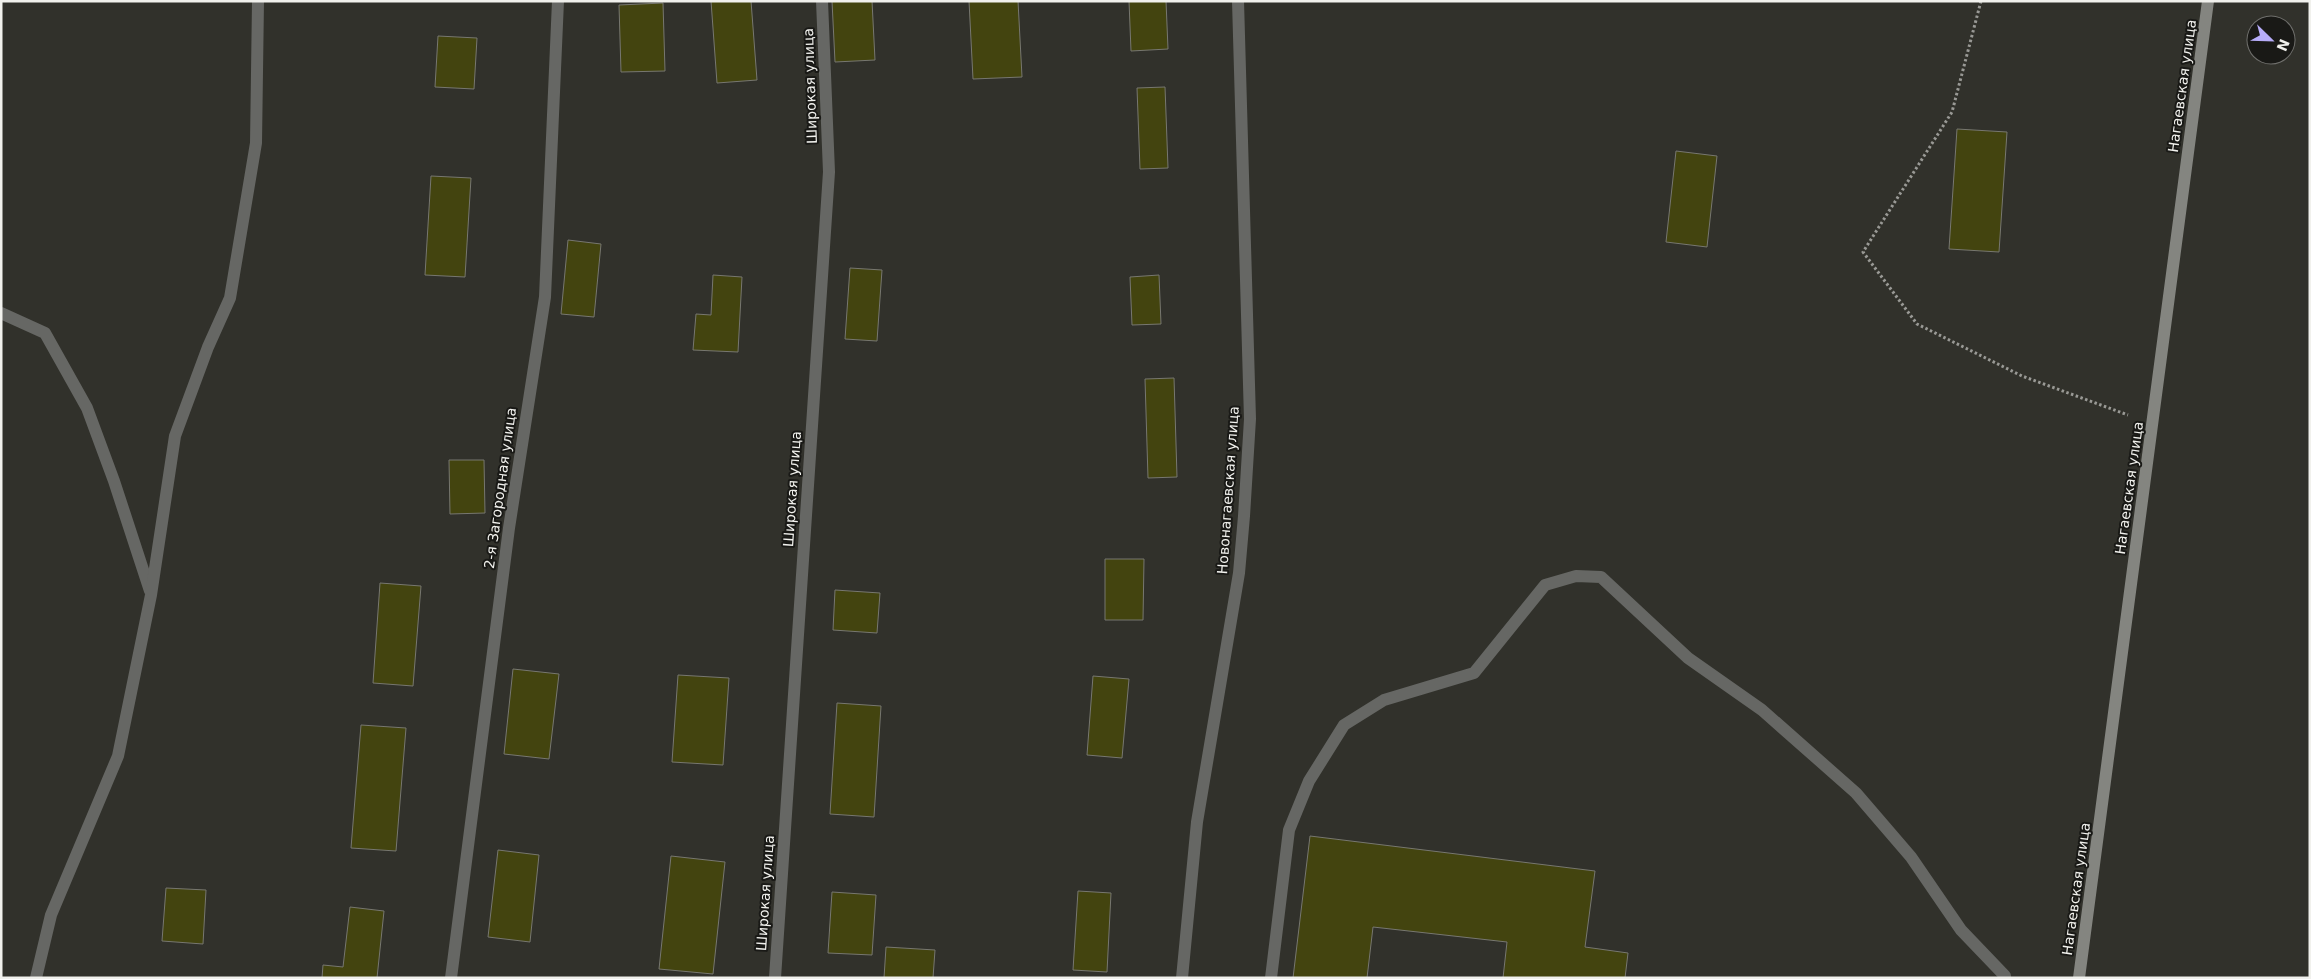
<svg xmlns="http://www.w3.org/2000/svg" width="2311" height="979" viewBox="0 0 2311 979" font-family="'DejaVu Sans',sans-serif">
	<rect width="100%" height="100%" fill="#31312b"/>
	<!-- building -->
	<g fill="#43440f" stroke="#777770">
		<polygon points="711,1 751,1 757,80 717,83"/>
		<polygon points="832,1 872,1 875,60 835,62"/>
		<polygon points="969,1 1018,1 1022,77 973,79"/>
		<polygon points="1129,1 1166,1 1168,49 1131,51"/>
		<polygon points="663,3 665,71 621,72 619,5"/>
		<polygon points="438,36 477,38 474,89 435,87"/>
		<polygon points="1165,87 1168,168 1140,169 1137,88"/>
		<polygon points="1957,129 2007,132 1999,252 1949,249"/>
		<polygon points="1676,151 1717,156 1707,247 1666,242"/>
		<polygon points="431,176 471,178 465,277 425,275"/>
		<polygon points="568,240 601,244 594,317 561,314"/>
		<polygon points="850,268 882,270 877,341 845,339"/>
		<polygon points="713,275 742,277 738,352 693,350 696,314 711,315"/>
		<polygon points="1159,275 1161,324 1132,325 1130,277"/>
		<polygon points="1174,378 1177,477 1148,478 1145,379"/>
		<polygon points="449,460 484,460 485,513 450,514"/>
		<polygon points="1105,559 1144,559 1143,620 1105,620"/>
		<polygon points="380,583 421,586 413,686 373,683"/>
		<polygon points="835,590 880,593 877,633 833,630"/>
		<polygon points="513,669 559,674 549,759 504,754"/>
		<polygon points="678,675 729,678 723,765 672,762"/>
		<polygon points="1093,676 1129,679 1122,758 1087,755"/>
		<polygon points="837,703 881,706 874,817 830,814"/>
		<polygon points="361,725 406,728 396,851 351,848"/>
		<polygon points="1310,836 1595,871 1585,947 1628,953 1625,978 1503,978 1507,942 1373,927 1367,978 1293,978"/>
		<polygon points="498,850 539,855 530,942 488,937"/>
		<polygon points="671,856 725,862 713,974 659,969"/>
		<polygon points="166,888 206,890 203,944 162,941"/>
		<polygon points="1078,891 1111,893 1107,972 1073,970"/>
		<polygon points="832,892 876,895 872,955 828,953"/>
		<polygon points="350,907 384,911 377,978 322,978 323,965 343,967"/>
		<polygon points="886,947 935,950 933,978 884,978"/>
	</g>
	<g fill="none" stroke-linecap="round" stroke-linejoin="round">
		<!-- path -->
		<polyline stroke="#999995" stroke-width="3" stroke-dasharray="2.5 2.5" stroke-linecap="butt" points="1981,1 1952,112 1863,252 1917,324 2022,376 2128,415"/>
		<!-- lane -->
		<g stroke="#666764" stroke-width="12">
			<polyline points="1,313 45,333 87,408 114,481 150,591"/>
			<polyline points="36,978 51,915 118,756 151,595 175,436 208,347 230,298 256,143 258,1"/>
			<polyline points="1271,978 1289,830 1309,781 1344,725 1384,700 1474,673 1545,585 1576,576 1601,577 1688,658 1762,710 1856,793 1911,857 1961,930 2005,976"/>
		</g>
		<!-- street -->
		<g stroke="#666764" stroke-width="12">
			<polyline points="451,978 509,528 545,297 558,1"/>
			<polyline points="775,978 829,172 822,1"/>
			<polyline points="1182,978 1197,822 1239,573 1244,516 1250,419 1238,1"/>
		</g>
		<!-- secondary -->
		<polyline stroke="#848580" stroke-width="12" points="2079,978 2208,1"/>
	</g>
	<g text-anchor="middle" stroke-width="4" stroke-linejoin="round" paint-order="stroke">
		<!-- street labels -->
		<g font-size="14" fill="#f1f1ed" stroke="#191916">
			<text transform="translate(810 86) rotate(-92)" y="5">Широкая улица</text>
			<text transform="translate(2182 86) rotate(-82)" y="5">Нагаевская улица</text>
			<text transform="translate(500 488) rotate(-82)" y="5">2-я Загородная улица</text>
			<text transform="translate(2129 488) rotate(-82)" y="5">Нагаевская улица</text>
			<text transform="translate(792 489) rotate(-86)" y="5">Широкая улица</text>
			<text transform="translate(1228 490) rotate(-86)" y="5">Новонагаевская улица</text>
			<text transform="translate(2076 889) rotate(-82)" y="5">Нагаевская улица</text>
			<text transform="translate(765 893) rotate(-86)" y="5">Широкая улица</text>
		</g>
	</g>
	<!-- border -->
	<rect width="2311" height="979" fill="none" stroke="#f1f1ed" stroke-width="5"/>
	<!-- north arrow -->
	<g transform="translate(2271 40) rotate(113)"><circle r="24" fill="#191916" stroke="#6f6f6c"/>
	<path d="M0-4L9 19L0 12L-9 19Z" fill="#b6acf8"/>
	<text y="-8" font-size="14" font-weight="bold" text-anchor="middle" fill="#f1f1ed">N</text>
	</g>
</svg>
